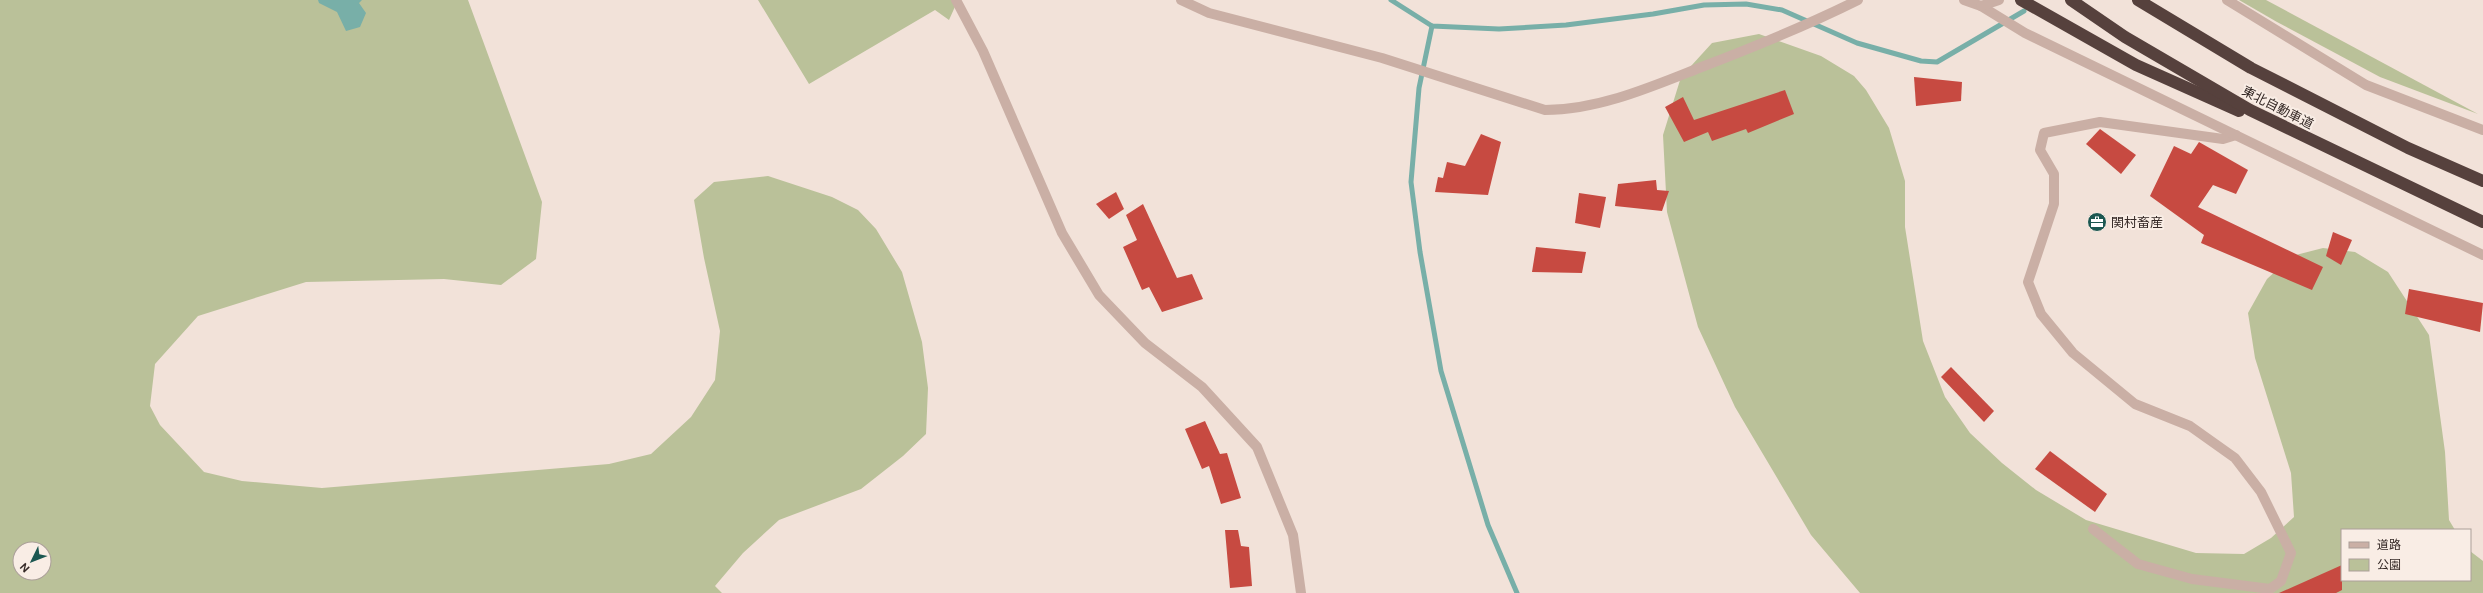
<svg xmlns="http://www.w3.org/2000/svg" width="2483" height="593" viewBox="0 0 2483 593" font-family="'DM Sans','Noto Sans JP',sans-serif">
	<rect width="100%" height="100%" fill="#f2e2d9"/>
	<!-- green -->
	<g fill="#bac199" fill-rule="evenodd">
		<path d="M0,0H468L542,202L536,259L501,285L444,279L306,282L198,316L155,364L150,406L160,425L204,472L242,481L322,488L609,464L651,454L691,417L715,380L720,331L704,258L694,200L714,182L768,176L832,197L858,210L876,229L902,272L922,342L928,388L926,434L903,456L861,489L779,520L743,553L715,586L722,593H0ZM20,549H44V573H20Z"/>
		<polygon points="758,0 958,0 949,20 935,10 809,84"/>
		<polygon points="2239,0 2266,0 2478,114 2380,77 2277,22"/>
		<polygon points="1759,34 1821,56 1854,76 1866,90 1889,128 1905,181 1905,227 1923,341 1945,397 1970,433 2002,463 2036,490 2086,520 2196,553 2244,554 2271,538 2294,517 2291,473 2255,358 2248,313 2267,279 2292,256 2323,248 2355,252 2388,272 2429,335 2445,452 2449,520 2455,530 2342,530 2342,580 2470,580 2470,551 2483,561 2483,593 1860,593 1811,535 1735,407 1698,327 1667,212 1663,135 1681,77 1712,43"/>
	</g>
	<!-- water -->
	<polygon fill="#78afa8" points="318,0 362,0 359,3 366,13 360,27 346,31 337,12 319,3"/>
	<g fill="none" stroke-linecap="round" stroke-linejoin="round">
		<!-- stream -->
		<g stroke="#78afa8" stroke-width="5">
			<polyline points="1391,0 1432,26 1499,29 1566,25 1653,14 1704,5 1746,4 1782,10 1857,43 1921,61 1937,62 2024,11"/>
			<polyline points="1432,26 1419,88 1411,182 1420,252 1441,371 1488,525 1517,593"/>
		</g>
	</g>
	<!-- building -->
	<g fill="#c74a41">
		<polygon points="1914,77 1962,82 1961,101 1916,106"/>
		<polygon points="1785,90 1794,114 1748,133 1746,129 1712,141 1708,132 1684,142 1665,107 1683,97 1694,120"/>
		<polygon points="2100,129 2136,155 2121,174 2086,144"/>
		<polygon points="1481,134 1501,142 1488,195 1435,192 1438,177 1443,178 1447,162 1465,166"/>
		<polygon points="2199,142 2248,170 2236,194 2213,185 2198,207 2323,267 2312,290 2201,243 2204,235 2150,196 2174,146 2191,154"/>
		<polygon points="1656,180 1657,190 1669,191 1662,211 1615,206 1618,184"/>
		<polygon points="1116,192 1124,209 1109,219 1096,204"/>
		<polygon points="1579,193 1606,197 1600,228 1575,223"/>
		<polygon points="1143,204 1177,278 1192,274 1203,299 1162,312 1149,287 1142,290 1123,247 1137,240 1126,215"/>
		<polygon points="2333,232 2352,240 2341,265 2326,256"/>
		<polygon points="1536,247 1586,252 1582,273 1532,272"/>
		<polygon points="2409,289 2483,303 2480,332 2405,314"/>
		<polygon points="1951,367 1994,411 1984,422 1941,377"/>
		<polygon points="1205,421 1220,454 1227,453 1241,498 1221,504 1209,466 1202,469 1185,429"/>
		<polygon points="2050,451 2107,494 2095,512 2035,469"/>
		<polygon points="1225,530 1238,530 1241,546 1249,547 1252,586 1230,588"/>
		<polygon points="2342,565 2342,590 2336,593 2279,593"/>
	</g>
	<g fill="none" stroke-linecap="round" stroke-linejoin="round">
		<!-- service -->
		<polyline stroke="#caafa5" stroke-width="10" points="2093,529 2138,564 2192,579 2270,589 2281,581 2291,553 2261,492 2235,458 2190,426 2135,404 2073,353 2041,314 2028,282 2054,204 2054,174 2040,150 2044,133 2100,122 2223,139 2236,135"/>
		<!-- minor -->
		<g stroke="#caafa5" stroke-width="10">
			<polyline points="956,0 983,51 1062,233 1099,295 1145,343 1202,387 1257,447 1293,535 1301,593"/>
			<path d="M1181,0L1209,13L1382,58L1545,110C1598,110 1651,87 1699,68C1754,47 1806,26 1858,0"/>
			<polyline points="1964,0 1981,6 2025,33 2483,255"/>
			<polyline points="2227,0 2366,85 2483,130"/>
			<polyline points="1981,6 1999,0"/>
		</g>
		<!-- motorway -->
		<g stroke="#56413d" stroke-width="12">
			<polyline points="2021,0 2136,65 2239,111"/>
			<polyline points="2071,0 2125,37 2250,110 2483,222"/>
			<polyline points="2138,0 2251,68 2408,148 2483,181"/>
		</g>
	</g>
	<!-- icons -->
	<defs>
		<symbol id="office-disc" viewBox="-11 -11 22 22"><circle r="9.5" fill="#1c5751" stroke="#f9ede5"/><path d="M-6-3h4V-5.5h4V-3h4V5H-6ZM-1-4.5V-3h2v-1.5ZM-6 0V1H6V0Z" fill="#fff"/></symbol>
	</defs>
	<g fill-rule="evenodd">
		<use href="#office-disc" x="2086" y="211" width="22" height="22"/>
	</g>
	<g text-anchor="middle" stroke-width="4" stroke-linejoin="round" paint-order="stroke">
		<!-- street labels -->
		<g font-size="13" fill="#352926" stroke="#f9ede5">
			<text transform="translate(2278 107) rotate(27)" y="5">東北自動車道</text>
		</g>
		<!-- poi labels -->
		<g font-size="13" fill="#352926" stroke="#f9ede5" text-anchor="start">
			<text x="2111" y="227">関村畜産</text>
		</g>
	</g>
	<!-- legend -->
	<rect x="2341" y="529" width="130" height="52" fill="#f9ede5" stroke="#ab9f99"/>
	<rect x="2349" y="542" width="20" height="6" fill="#caafa5" stroke="#ab9f99"/>
	<text x="2377" y="549" font-size="12" fill="#352926">道路</text>
	<rect x="2349" y="559" width="20" height="12" fill="#bac199" stroke="#ab9f99"/>
	<text x="2377" y="569" font-size="12" fill="#352926">公園</text>
	<!-- north arrow -->
	<g transform="translate(32 561) rotate(227)"><circle r="19" fill="#f9ede5" stroke="#ab9f99"/>
	<path d="M0-3L7 15L0 10L-7 15Z" fill="#1c5751"/>
	<text y="-6" font-size="11" font-weight="bold" text-anchor="middle" fill="#352926">N</text>
	</g>
</svg>
